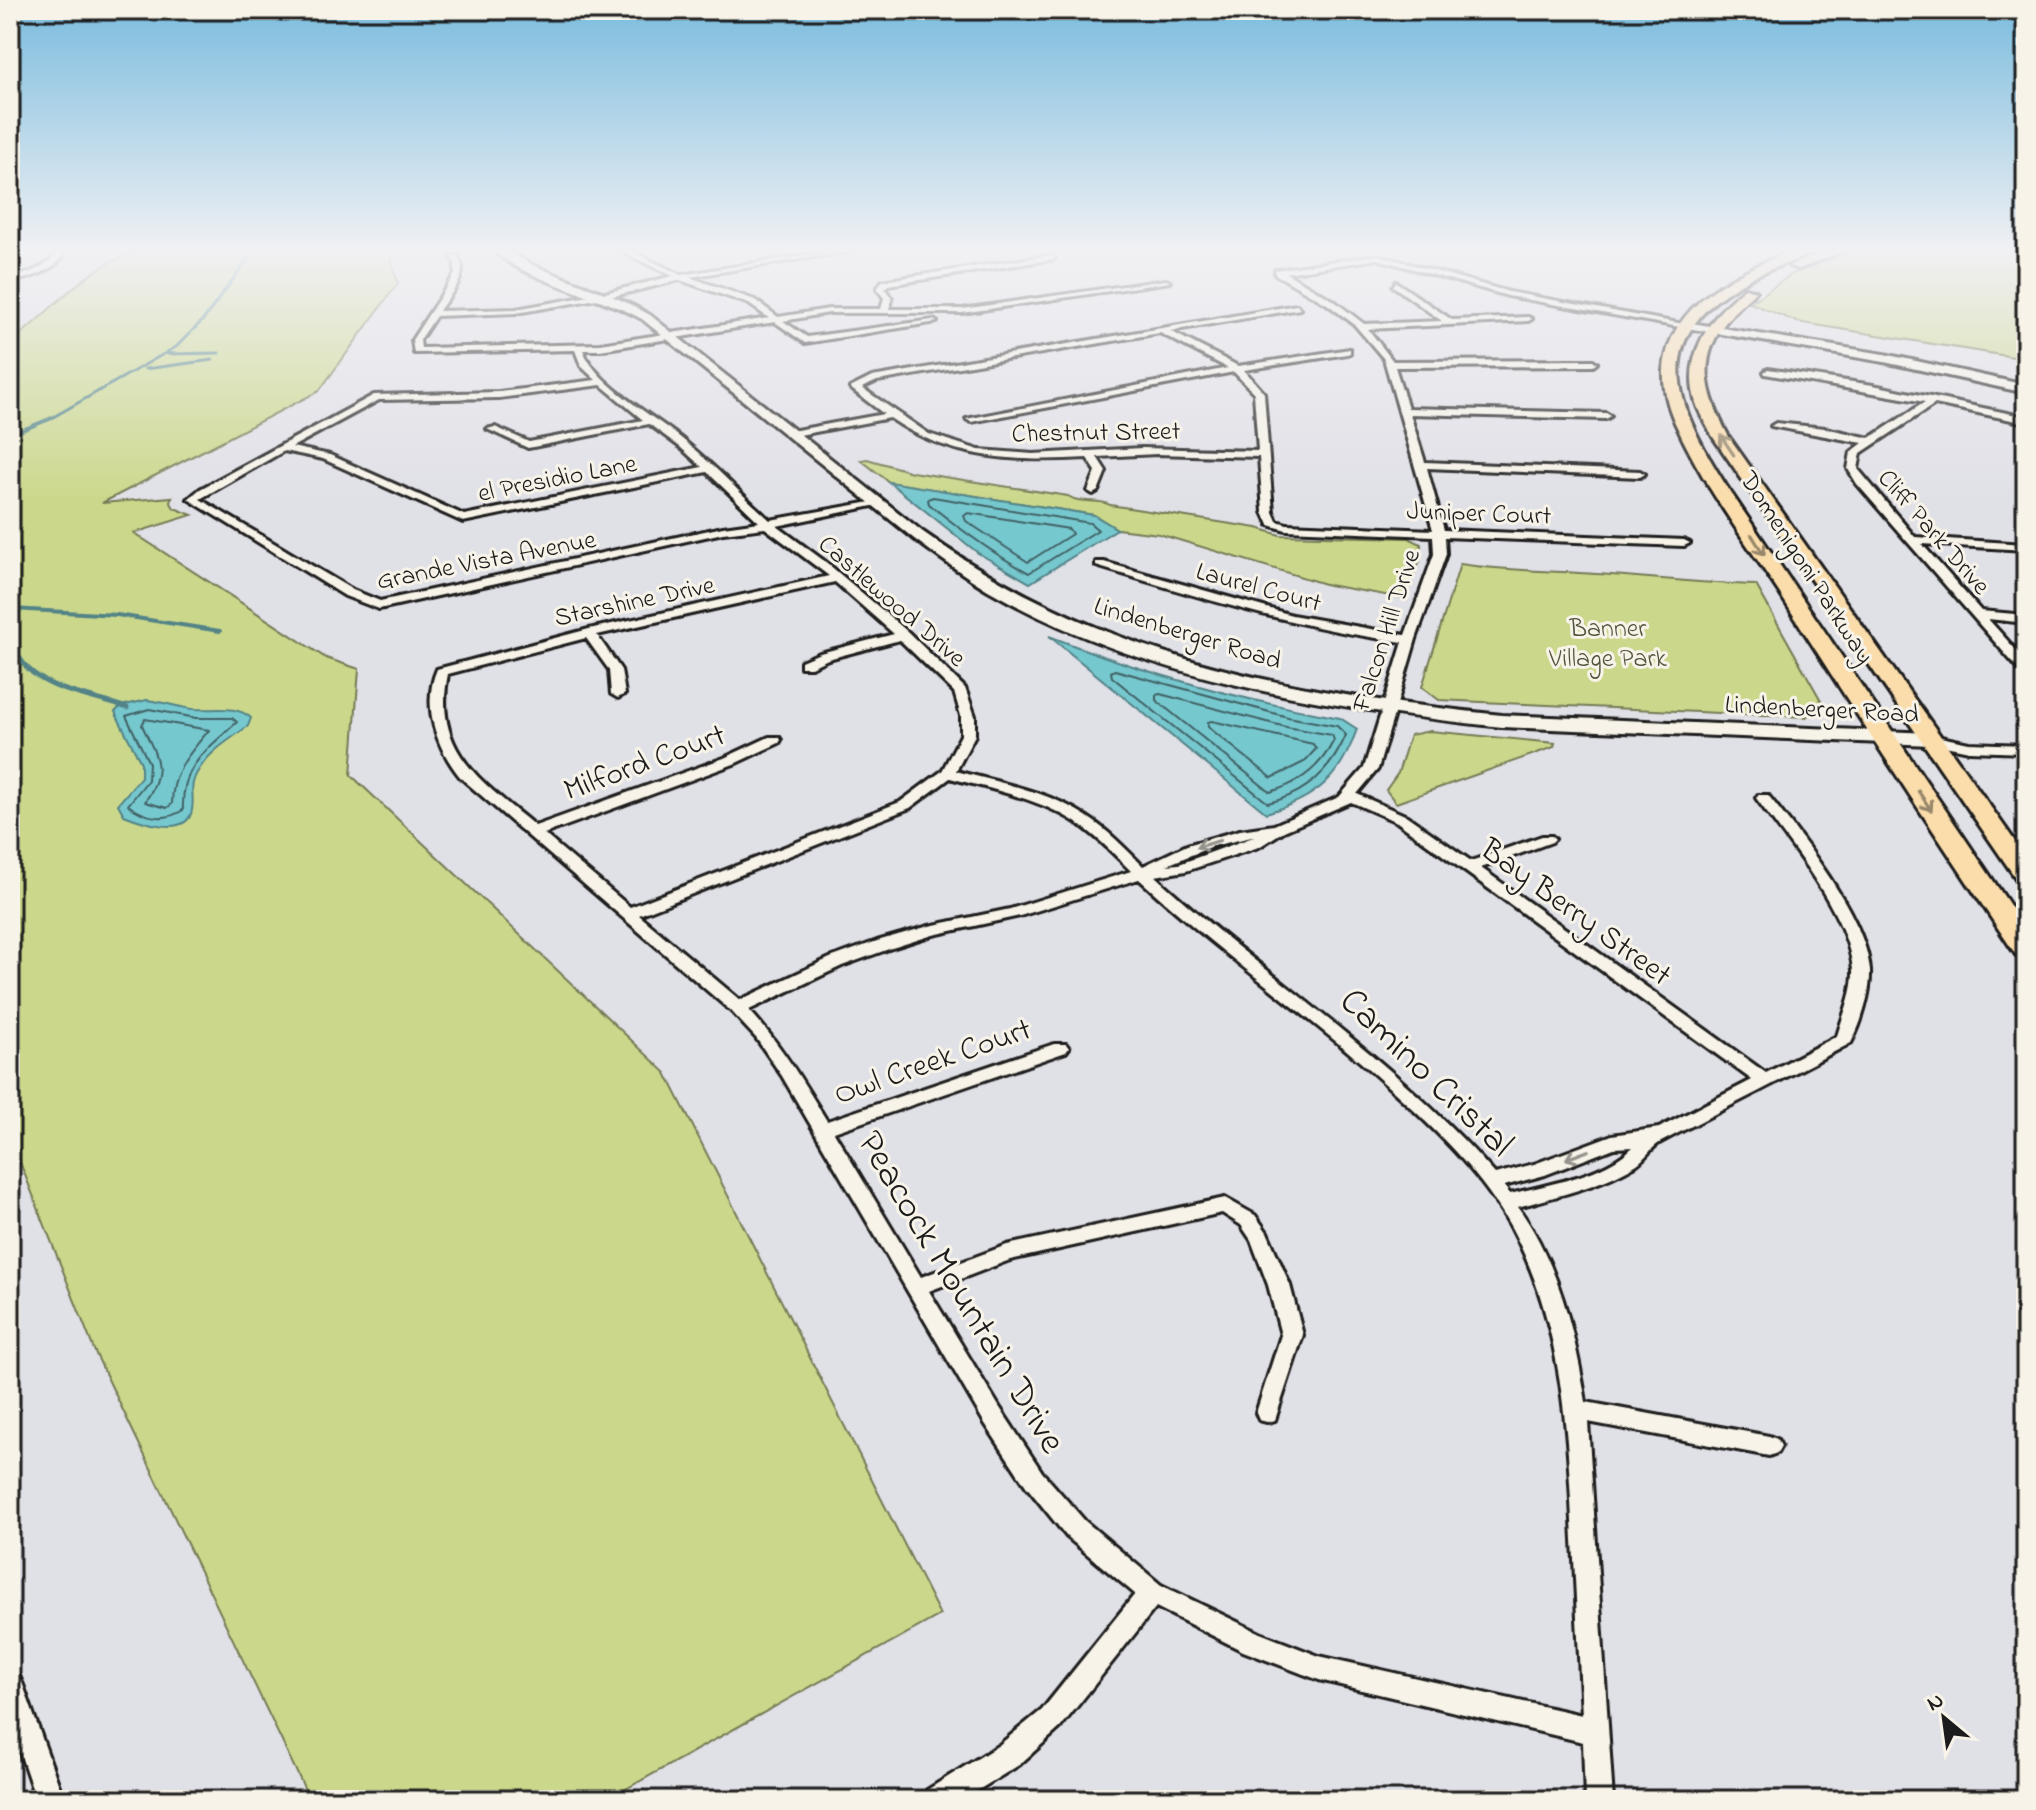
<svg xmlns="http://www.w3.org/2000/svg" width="2036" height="1810" viewBox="0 0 2036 1810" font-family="'Indie Flower',sans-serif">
	<rect width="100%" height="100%" fill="#e0e0e7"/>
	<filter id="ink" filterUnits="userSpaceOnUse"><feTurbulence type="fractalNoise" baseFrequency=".0125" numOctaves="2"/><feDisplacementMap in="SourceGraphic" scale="16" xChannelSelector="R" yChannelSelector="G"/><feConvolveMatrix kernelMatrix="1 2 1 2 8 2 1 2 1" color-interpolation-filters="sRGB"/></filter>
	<g filter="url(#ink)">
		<!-- green -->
		<g fill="#cbd88b" stroke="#747a54" stroke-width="2">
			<path d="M195,248H394L390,258L398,283L319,391L102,503L172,497L170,501L174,508L192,515L134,533L326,658L359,669L351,775L666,1073L940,1615L606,1800H310L95,1352L10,1137V342C48,316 80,271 126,256C147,250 173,251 195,248Z"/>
			<polygon points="1862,248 2026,248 2026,359 1797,322 1750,303 1792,274"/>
			<path d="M867,459L912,472L1068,496C1082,505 1098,498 1110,505L1257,528L1280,535L1409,538L1421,544L1420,561L1402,598L1328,585L1159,534L1117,529L1094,515L889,482L861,460Z"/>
			<path d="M1460,564C1506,571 1550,571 1596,574C1649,577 1702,584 1756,585L1823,704L1806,717L1439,700L1422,687Z"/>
			<polygon points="1430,731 1555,743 1554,747 1396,803 1386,790 1398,773 1410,735"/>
		</g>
		<!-- water -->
		<g fill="#76c8cf" stroke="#528387" stroke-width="2">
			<polygon points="889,482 1094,515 1117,529 1030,583 978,553"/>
			<path d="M1049,636C1143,673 1240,700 1340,718L1357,729C1341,777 1316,799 1266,813Z"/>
			<path d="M147,700C163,702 178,707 193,709C212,711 236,704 251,718L248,726C231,739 211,750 200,768C187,787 195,793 192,810C187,839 139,821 124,815L118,804L141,777V763L115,712L121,706Z"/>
		</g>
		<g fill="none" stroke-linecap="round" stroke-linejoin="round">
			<!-- shore -->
			<g stroke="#406164" stroke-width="2">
				<path d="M933,497L1090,523L1098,530L1029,573C993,554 961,530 929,504L928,499Z"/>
				<polygon points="968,513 1069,529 1072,534 1028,562 966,521 964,516"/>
				<path d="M1115,670L1288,717L1337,726L1346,735C1331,771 1306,794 1268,803L1112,677L1111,672Z"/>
				<path d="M1160,694L1286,727L1332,735L1334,740C1321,767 1298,784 1270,792L1156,700V695Z"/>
				<path d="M149,709L196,718H232L237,722C207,750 181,765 183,810C165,822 145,818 128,805L148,780L149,763L126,716Z"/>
				<path d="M145,719L209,730C189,754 172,771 172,804L167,808L145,802C167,769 157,758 142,725Z"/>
				<polygon points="1212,721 1313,744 1316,749 1304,762 1272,778 1208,727 1208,722"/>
			</g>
			<!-- stream-far2 -->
			<g stroke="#528387" stroke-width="3">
				<polyline points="167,354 219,353"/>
				<polyline points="145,369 213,360"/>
				<polyline points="48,420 176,347 204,319 256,248"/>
			</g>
			<!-- stream-far1 -->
			<g stroke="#528387" stroke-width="4">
				<polyline points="10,435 52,418"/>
				<polyline points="10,602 13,643"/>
				<polyline points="12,609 117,615 220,631"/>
			</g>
			<!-- stream -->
			<path stroke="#528387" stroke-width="5" d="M12,641C26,691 85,693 127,708"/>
			<defs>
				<g id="street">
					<path d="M850,248H869L689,277L755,300L778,317L829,309H881L884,298L877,289L882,281L1052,255L1055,259L888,285L885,289L892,298L889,309H962L1166,280L1170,282L962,313H829L783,321L807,337L933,320L937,322L805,343L775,322L600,350H583C597,387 659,418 688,444C717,468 742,495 770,520L882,500V504L777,526L827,563L908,632L965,688L975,716V735L956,771C1000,783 1048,791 1086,816C1108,830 1125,848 1143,866L1187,845L1240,830L1274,825L1339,797L1364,768L1403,642C1298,628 1197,597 1096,566V562H1104L1292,615L1405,635L1434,554L1433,536L1286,530L1269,525L1263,512L1259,457L1157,454L1097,457L1106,471L1098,491L1093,494L1088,491L1096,471L1087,458C1017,462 950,460 890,418L794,436L791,435V431L884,414L850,388L872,377L1297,305L1300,309L1170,331L1238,366L1350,349V353L1347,354L1244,370L1264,393L1273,512L1277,521L1287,524L1433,530L1384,359L1354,324L1327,304L1275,274V270L1378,255L1509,292L1689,325L1685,328L1508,296L1378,259L1286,273L1333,300L1364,324L1442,321L1393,286L1396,282L1452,320L1528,317L1532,319L1528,321L1368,329L1393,361L1593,360L1597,363L1593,366L1395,367L1408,408L1606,413L1611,416L1606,419L1410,414L1425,462L1640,471L1645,474L1640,477L1427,468L1444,530L1684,540L1690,543L1684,546L1445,537L1446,554L1416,639L1378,769L1357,794L1407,816L1471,861L1542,836H1552L1555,839L1552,842L1481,868L1766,1073L1837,1036C1843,1015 1854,991 1853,970C1848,912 1789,844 1756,798L1758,795H1768C1801,837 1867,917 1870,971C1871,992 1861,1025 1851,1043C1788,1077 1725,1108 1661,1142C1651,1147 1645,1160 1634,1166C1599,1187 1557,1196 1518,1207C1559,1264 1575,1334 1586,1402L1769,1436L1777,1439L1781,1446L1777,1453L1769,1456L1588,1422L1613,1800H1585L1583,1742L1319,1680L1243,1651L1156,1607L1060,1728L1019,1765L962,1800H923L927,1790L999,1745L1042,1710L1135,1594L1067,1537L1026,1486L984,1422L782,1076L756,1038L732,1012L461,778C437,749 421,706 437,669L589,629L829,576L765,528L723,533L379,609L345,596L188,499L200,489L374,395L499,392L596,380L581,366L575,350L414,353L412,340L455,274V264L451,256H457C472,274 449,295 439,311L516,309L601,294L673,276L624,253L627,249L681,275ZM680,280L749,304L769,318L600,344L421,348L420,340L436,316L516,313L614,296ZM1160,333L1228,368L966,419L971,422L1234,372L1254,393L1258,451L1142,448L1033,454L979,450L929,434L862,388L877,381ZM601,385L643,420L529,442L495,427L487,429L528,448L649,424L680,447L702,467L464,515L330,455L292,447L379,400L499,398ZM284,451L323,459L463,522L707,472L759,522L723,527L380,601L353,590L200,499ZM835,582L894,634L820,653L801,661V667H811L828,659L900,640L954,692L961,716V735L942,771L900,802L630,907L544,834L734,764L779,743L781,740L779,737H769L724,758L535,826C483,782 432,752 448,674L586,638L609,670L611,694L618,698L625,694L621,670L597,635ZM950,778C994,790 1042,799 1080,825C1099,838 1115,855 1131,871L1010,909L929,926L877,941L830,958L740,1000L639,915L910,808ZM1351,802L1397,822L1752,1080L1659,1128L1612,1135L1534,1164L1495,1174C1393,1057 1268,979 1155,876L1186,871L1259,847L1284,831ZM1256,836L1179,864L1167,865L1213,846ZM1139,879C1221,955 1313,1017 1394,1092C1438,1132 1484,1177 1512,1229C1563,1325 1568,1434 1573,1540C1576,1599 1579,1657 1582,1715L1319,1656L1260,1633L1161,1585L1085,1521L1042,1472L1000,1408L929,1291L1010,1260L1222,1213L1241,1225L1251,1240L1268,1285L1281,1335L1256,1413L1259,1420L1267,1422L1275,1420L1303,1335L1290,1285L1267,1232L1255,1215L1225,1198L1007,1245L921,1277L834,1132L1066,1052L1069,1048L1066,1044H1054L827,1121C803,1082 780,1043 749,1010L842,966L889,949L933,935L1020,916ZM1633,1147C1603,1176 1549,1184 1510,1194L1504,1186L1545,1175L1614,1148Z"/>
					<path d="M57,251L64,253C57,271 27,279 10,282V278C25,275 51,266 57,251Z"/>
					<polygon points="1768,369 1873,385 2026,417 2026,423 1935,404 1861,453 1858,469 1915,537 2026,544 2026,550 1922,544 1981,611 2026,615 2026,623 1988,619 2026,661 2026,673 2021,672 1857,484 1848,469 1851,452 1863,443 1771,426 1776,423 1825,428 1870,438 1925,402 1765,374 1764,372"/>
					<polygon points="1931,735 1969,743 2026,745 2026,753 1969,751 1926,742 1924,739 1926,736"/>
					<polygon points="10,1672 19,1676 23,1685 64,1800 36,1800 16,1741 10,1743"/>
				</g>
				<g id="secondary">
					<path d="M490,248C507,248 520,259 535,266C574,283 613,293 650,315L923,532C1102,659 1288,693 1502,715L1931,733L1940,739L1931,745L1502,727C1327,708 1143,680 988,590C962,574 937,556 913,538L642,319C596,293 528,283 490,248Z"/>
					<polygon points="1685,322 1884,354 2026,385 2026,393 1884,362 1681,327 1681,323"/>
				</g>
				<g id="primary">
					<path d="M1800,248H1817C1799,262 1771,267 1751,278C1645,335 1674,404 1727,487L2026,929V957L2016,955C1936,836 1857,716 1780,594C1745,540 1705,488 1678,429C1669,411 1663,391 1664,371C1668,301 1744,269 1800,248Z"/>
					<polygon points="1833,248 1850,248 1799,269 1789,266"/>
					<path d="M1745,288L1756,291C1748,300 1737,308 1729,318C1695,358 1706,395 1729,437L2026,857V883L2017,880L1713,437C1707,426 1700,415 1696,403C1681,356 1711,315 1745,288Z"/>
				</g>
			</defs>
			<!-- street casing -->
			<use href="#street" stroke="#1c1c1c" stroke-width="6"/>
			<!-- secondary casing -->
			<use href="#secondary" stroke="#1c1c1c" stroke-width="6"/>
			<!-- primary casing -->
			<use href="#primary" stroke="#1c1c1c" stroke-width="6"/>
			<!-- street -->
			<use href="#street" fill="#f7f3e8" fill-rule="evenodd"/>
			<!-- secondary -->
			<use href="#secondary" fill="#f7f3e8" fill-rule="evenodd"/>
			<!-- primary -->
			<use href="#primary" fill="#fbddab" fill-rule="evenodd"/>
		</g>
		<!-- one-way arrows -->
		<defs><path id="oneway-shaft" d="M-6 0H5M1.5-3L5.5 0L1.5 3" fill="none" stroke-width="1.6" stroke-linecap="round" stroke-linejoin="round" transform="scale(2)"/></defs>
		<g stroke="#97866b">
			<use href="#oneway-shaft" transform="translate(1727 445) rotate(-124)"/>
			<use href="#oneway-shaft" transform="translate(1758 545) rotate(58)"/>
			<use href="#oneway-shaft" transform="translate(1925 801) rotate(56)"/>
		</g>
		<g stroke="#94928c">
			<use href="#oneway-shaft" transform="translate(1208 844) rotate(163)"/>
			<use href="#oneway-shaft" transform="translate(1577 1155) rotate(159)"/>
		</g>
	</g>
	<!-- sky -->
	<linearGradient id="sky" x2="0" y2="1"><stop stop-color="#7abcde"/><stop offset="0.5" stop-color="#f1f1f4"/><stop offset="1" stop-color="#f1f1f4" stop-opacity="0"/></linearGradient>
	<rect width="2036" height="501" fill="url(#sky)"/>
	<g text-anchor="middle" stroke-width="6" stroke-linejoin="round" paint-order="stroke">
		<!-- far-street labels -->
		<g font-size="26" fill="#1c1c1c" stroke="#f7f3e8">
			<text transform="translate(1096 431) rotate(-1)" y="9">Chestnut Street</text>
			<text transform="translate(557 477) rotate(-11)" y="9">el Presidio Lane</text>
			<text transform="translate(1479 512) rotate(2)" y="9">Juniper Court</text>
			<text transform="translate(1935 531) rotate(49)" y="9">Cliff Park Drive</text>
			<text transform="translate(486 559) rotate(-11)" y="9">Grande Vista Avenue</text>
			<text transform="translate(1808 567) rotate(57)" y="9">Domenigoni Parkway</text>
			<text transform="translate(1259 586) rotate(15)" y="9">Laurel Court</text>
			<text transform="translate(634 600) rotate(-12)" y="9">Starshine Drive</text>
			<text transform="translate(893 600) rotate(41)" y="9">Castlewood Drive</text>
			<text transform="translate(1385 630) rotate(-72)" y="9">Falcon Hill Drive</text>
			<text transform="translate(1188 632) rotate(17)" y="9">Lindenberger Road</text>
			<text transform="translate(1822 708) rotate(3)" y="9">Lindenberger Road</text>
		</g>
		<!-- far-park labels -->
		<g font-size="26" fill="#51543d" stroke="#f7f3e8">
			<text x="1608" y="636">Banner<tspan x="1608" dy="30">Village Park</tspan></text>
		</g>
		<!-- street labels -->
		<g font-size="32" fill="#1c1c1c" stroke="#f7f3e8">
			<text transform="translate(644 761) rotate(-20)" y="11">Milford Court</text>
			<text transform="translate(1577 911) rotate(36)" y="11">Bay Berry Street</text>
			<text transform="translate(932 1060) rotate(-19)" y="11">Owl Creek Court</text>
		</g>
		<!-- near-street labels -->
		<g font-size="38" fill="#1c1c1c" stroke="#f7f3e8">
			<text transform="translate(1428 1071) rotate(44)" y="13">Camino Cristal</text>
			<text transform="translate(963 1291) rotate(59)" y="13">Peacock Mountain Drive</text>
		</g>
	</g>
	<!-- margin -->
	<rect width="2036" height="1810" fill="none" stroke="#f7f3e8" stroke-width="40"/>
	<rect x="20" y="20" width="1996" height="1770" fill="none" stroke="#1c1c1c" stroke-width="3" filter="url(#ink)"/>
	<!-- north arrow -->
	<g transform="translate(1944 1718) rotate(331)" stroke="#f7f3e8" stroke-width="6" paint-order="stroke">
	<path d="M0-6L14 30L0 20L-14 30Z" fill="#1c1c1c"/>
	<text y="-12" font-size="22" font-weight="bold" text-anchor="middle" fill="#1c1c1c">N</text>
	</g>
</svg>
